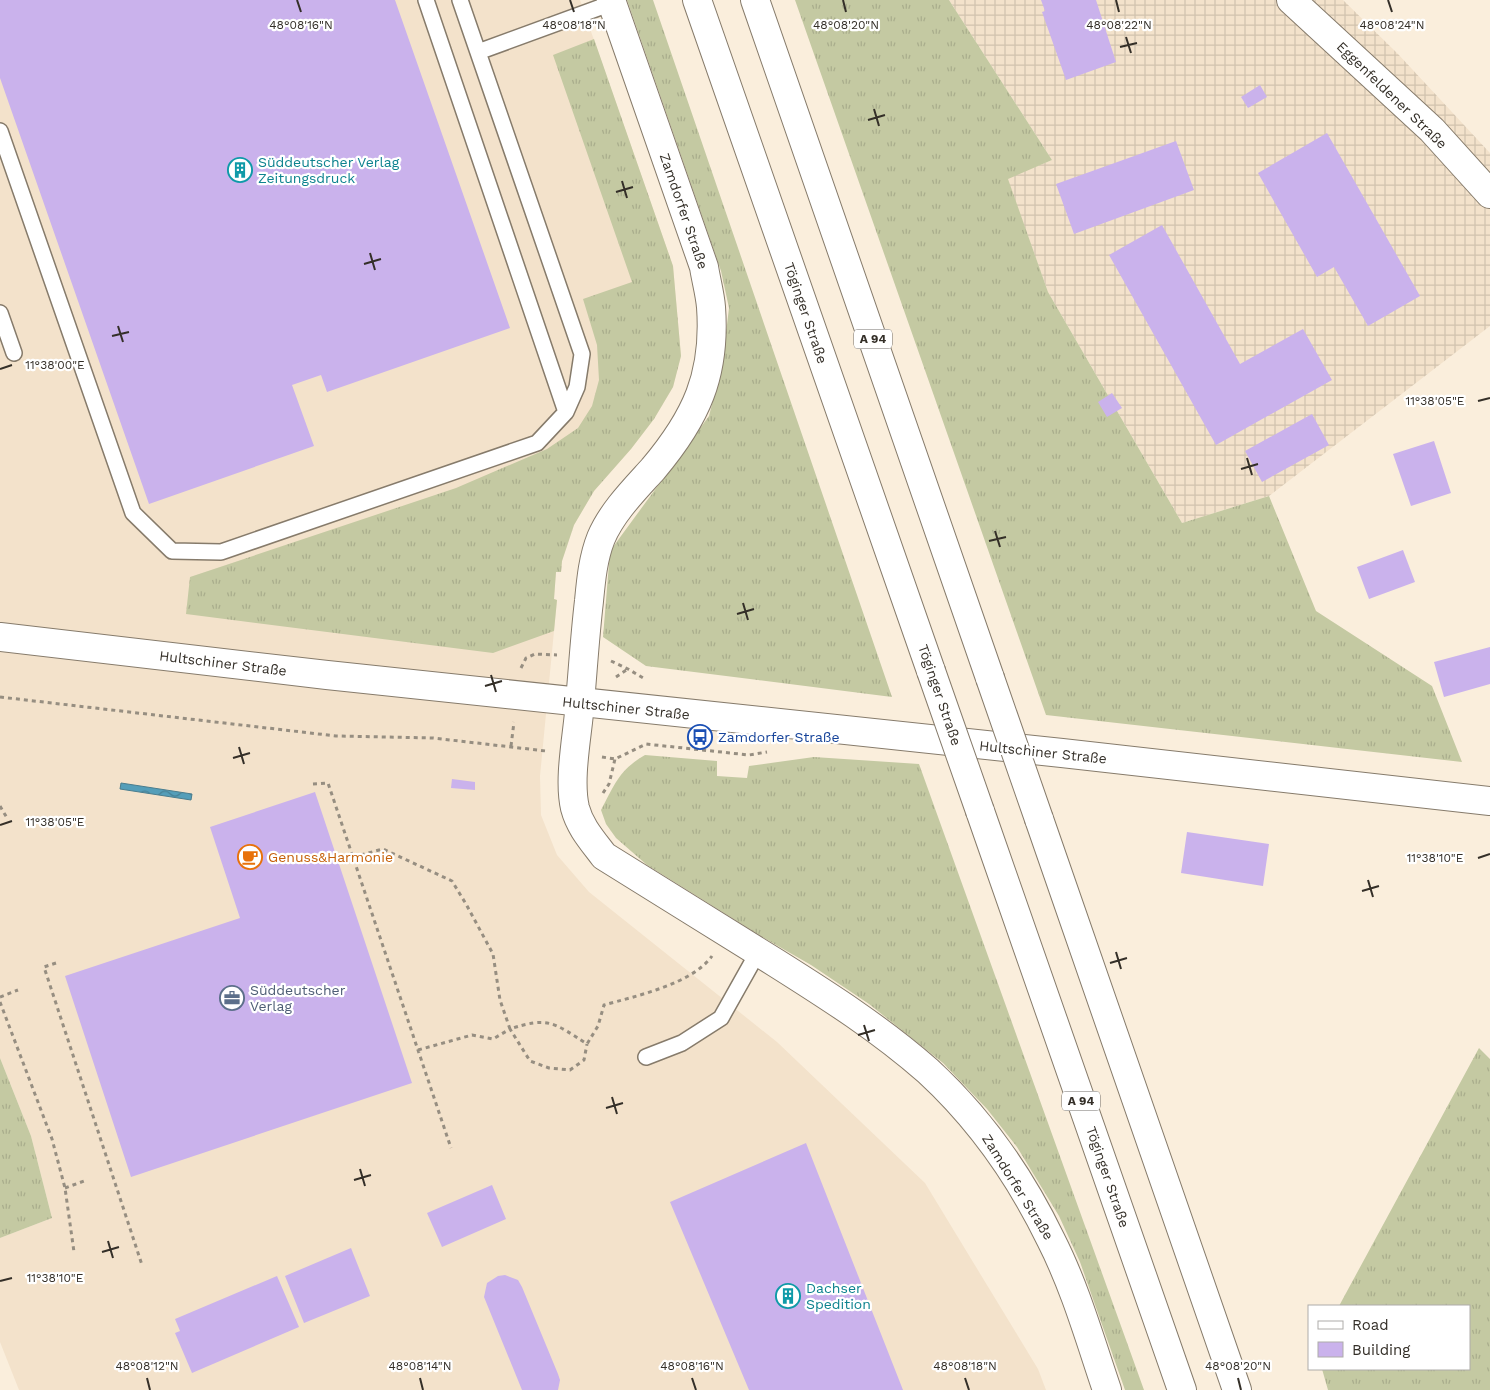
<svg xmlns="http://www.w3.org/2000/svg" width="1490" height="1390" font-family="'Work Sans',sans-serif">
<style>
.built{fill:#f3e2cb}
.industrial{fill:url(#industrial-grid)}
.grass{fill:url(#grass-tufts)}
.water{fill:url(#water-waves);stroke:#4a7d8e}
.building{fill:#cab2ec}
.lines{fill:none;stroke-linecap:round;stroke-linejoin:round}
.service-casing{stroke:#867b6b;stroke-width:18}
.tertiary-casing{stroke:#867b6b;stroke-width:30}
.secondary-casing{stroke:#867b6b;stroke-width:30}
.motorway-casing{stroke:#867b6b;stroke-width:30}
.path{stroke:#968e81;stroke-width:3;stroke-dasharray:4 4;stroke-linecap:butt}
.service{stroke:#fff;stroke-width:15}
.tertiary{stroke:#fff;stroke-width:28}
.secondary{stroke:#fff;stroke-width:28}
.motorway{stroke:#fff;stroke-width:28}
.motorway-bridge-casing{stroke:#867b6b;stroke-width:30;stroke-linecap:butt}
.motorway-bridge{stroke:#fff;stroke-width:28}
.ticks{fill:none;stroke:#342f28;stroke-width:2}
.labels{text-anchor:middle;stroke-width:4.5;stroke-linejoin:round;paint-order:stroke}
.shield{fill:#fff;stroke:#716d68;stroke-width:1}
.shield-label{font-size:12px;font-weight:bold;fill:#342f28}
.street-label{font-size:14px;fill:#342f28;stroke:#fff}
.culture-label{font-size:14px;fill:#0d838f;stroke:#fff;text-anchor:start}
.transit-label{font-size:14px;fill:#164399;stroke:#fff;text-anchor:start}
.food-label{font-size:14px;fill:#c56008;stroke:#fff;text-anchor:start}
.service-label{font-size:14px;fill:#4e5e75;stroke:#fff;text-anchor:start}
.ticks-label{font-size:12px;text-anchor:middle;fill:#342f28;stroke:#fff;stroke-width:4.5;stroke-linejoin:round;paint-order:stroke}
</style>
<defs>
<pattern id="industrial-grid" width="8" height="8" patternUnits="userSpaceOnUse" patternTransform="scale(1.25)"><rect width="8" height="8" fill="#f3e2cb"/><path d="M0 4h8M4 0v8" fill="none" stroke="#d1c2ae"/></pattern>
<pattern id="grass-tufts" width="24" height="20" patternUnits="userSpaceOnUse" patternTransform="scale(1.25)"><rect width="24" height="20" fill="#c4c9a2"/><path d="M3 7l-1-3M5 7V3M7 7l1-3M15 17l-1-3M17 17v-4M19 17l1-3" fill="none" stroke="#a9ad8c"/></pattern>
<pattern id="water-waves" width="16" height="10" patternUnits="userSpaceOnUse" patternTransform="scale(1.25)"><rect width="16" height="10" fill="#549eb9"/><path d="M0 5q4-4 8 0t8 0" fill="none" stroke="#468196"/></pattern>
</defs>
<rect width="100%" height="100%" fill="#faeedc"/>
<path class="built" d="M0 0H580L673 266 681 356 673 387 654 419 631 449 594 491 574 525 562 561 561 572H556L554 599 557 600 540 776 541 815 557 855 589 892 777 1042 925 1183 1038 1369 1046 1390H19L0 1342V1238L52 1218 31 1136 0 1058Z"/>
<path class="industrial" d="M949 0H1343L1398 54 1490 153V326L1269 496 1182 523 1048 292 1007 178 1052 160Z"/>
<path class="grass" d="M627 0H653L892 697 646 666 603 637 610 551 709 416 722 365 729 308 721 271Z
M795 0H949L1052 160 1008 179 1048 292 1182 523 1269 496 1316 611 1432 686 1462 762 1046 715Z
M594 39 673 266 681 356 673 387 654 419 631 449 594 491 574 525 562 561 561 572H556L554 599 557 600 554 631 493 653 186 614 190 577 456 488 547 449 578 428 592 406 599 380 597 345 583 299 632 282 553 55Z
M645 755 717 761V776L747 778 749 766 814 757 919 764 1144 1390H1125L1080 1262 1059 1216 1017 1147 987 1109 943 1063 869 1004 811 965 764 938 647 865 616 838 606 824 601 810C615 784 619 770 645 755Z
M1479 1048 1490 1059V1390H1328L1322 1369H1469V1306H1339Z
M0 1058 31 1136 52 1218 0 1238Z"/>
<path class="water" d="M121 783 192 794 191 800 120 789Z"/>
<path class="building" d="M0 0H395L510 328 327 392 321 375 292 385 314 446 149 504 0 78Z
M1041 0H1096L1116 62 1066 80 1042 12 1045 11Z
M1260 85 1267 97 1248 108 1241 97Z
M1327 133 1420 296 1368 326 1334 267 1317 277 1258 173Z
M1176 141 1194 190 1074 234 1056 184Z
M1162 225 1240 364 1303 329 1332 380 1216 445 1109 255Z
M1112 393 1122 408 1107 417 1098 402Z
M1312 414 1329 445 1262 482 1245 451Z
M1434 441 1451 493 1411 506 1393 454Z
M1403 550 1415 582 1369 599 1357 567Z
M1490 647V684L1444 697 1434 662Z
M452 779 475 782V790L451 788Z
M315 792 412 1083 131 1177 65 976 240 918 210 827Z
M1187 832 1269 844 1263 886 1181 873Z
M806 1143 903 1390H749L670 1202Z
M492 1185 506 1219 442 1247 427 1213Z
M351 1248 370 1296 304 1323 285 1276Z
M505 1275 518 1280 522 1287 558 1374 560 1380 558 1390H522L484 1297 487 1283 498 1276Z
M277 1276 299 1327 192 1373 175 1333 180 1331 175 1319Z"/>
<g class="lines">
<defs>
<path id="service" d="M426 0 566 412
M478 52 612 3
M0 131 133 513 172 551 221 552 537 443 566 412 577 387 582 354 460 0
M0 313 14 353
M646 1057 682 1043 721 1018 758 952"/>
<path id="tertiary" d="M611 0 704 267C706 280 710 294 711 307 716 375 696 418 653 469 634 490 612 512 601 538 593 558 591 580 589 601 585 635 583 668 580 702 578 733 568 778 575 808 580 827 592 840 604 856 661 892 719 927 776 963 830 997 880 1029 928 1071 979 1118 1021 1178 1051 1240 1075 1287 1090 1340 1107 1390
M1291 0 1432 130 1490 194"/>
<path id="secondary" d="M0 637 327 675 1062 753 1490 801"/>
<path id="motorway" d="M697 0 931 671
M755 0 990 678
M980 811 1182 1390
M1039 819 1237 1390"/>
</defs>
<use href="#service" class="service-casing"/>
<use href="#tertiary" class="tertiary-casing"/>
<use href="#secondary" class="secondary-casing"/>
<use href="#motorway" class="motorway-casing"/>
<path class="path" d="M611 661 628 669 645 679
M521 668 526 658 535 654 557 655
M616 677 628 669
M0 697 336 736 433 738 546 751
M511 746 514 722
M602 757 615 759 646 744 749 755 767 752
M313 784 328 783 451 1148
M603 793 609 784 615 759
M0 806 7 818
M353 857 383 849 452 881 466 904 493 954 500 1000 510 1029C549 1016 554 1023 587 1044L598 1026 604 1005C636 996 692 984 712 956
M56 963 44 967 142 1265
M0 997 18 990
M0 1002 52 1139 65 1188 74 1252
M418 1050 472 1035 493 1039 510 1029 530 1061 549 1068 570 1070 584 1060 587 1044
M65 1188 84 1181"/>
<use href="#service" class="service"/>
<use href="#tertiary" class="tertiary"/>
<use href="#secondary" class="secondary"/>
<use href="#motorway" class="motorway"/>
<defs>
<path id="motorway-bridge" d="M931 671 980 811
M990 678 1039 819"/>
</defs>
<use href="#motorway-bridge" class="motorway-bridge-casing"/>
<use href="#motorway-bridge" class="motorway-bridge"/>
</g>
<path class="ticks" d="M297 0 301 12M570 0 574 12M843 0 846 12M1116 0 1119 12M1388 0 1392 12M1126 37 1131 53M1120 47 1137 43M874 109 879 126M868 120 885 115M622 181 627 198M616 192 633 187M370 253 375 270M364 264 381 259M118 326 123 342M112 336 129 332M0 369 12 365M1478 401 1490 398M1247 458 1252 475M1241 469 1258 464M995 531 1000 547M989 541 1006 537M743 603 748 620M737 614 754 609M491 675 496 692M485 686 502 681M239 747 244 764M233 758 250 753M0 825 12 821M1478 858 1490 854M1368 880 1373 897M1362 891 1379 886M1116 952 1121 969M1110 963 1127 958M864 1025 869 1041M858 1035 875 1030M612 1097 617 1114M606 1108 623 1103M360 1169 365 1186M354 1180 371 1175M108 1241 113 1258M102 1252 119 1247M0 1281 12 1278M147 1378 150 1390M420 1378 423 1390M692 1378 696 1390M965 1378 969 1390M1238 1378 1241 1390"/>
<defs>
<symbol id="building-ring" viewBox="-11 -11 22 22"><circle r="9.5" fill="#fff" stroke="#0f9aa8" stroke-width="1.5"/><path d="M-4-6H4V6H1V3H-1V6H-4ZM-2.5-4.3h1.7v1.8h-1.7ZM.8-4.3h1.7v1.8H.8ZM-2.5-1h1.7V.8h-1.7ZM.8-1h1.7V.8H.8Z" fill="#0f9aa8"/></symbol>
<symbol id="bus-ring" viewBox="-11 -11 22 22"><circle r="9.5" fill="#fff" stroke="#1a4fb4" stroke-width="1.5"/><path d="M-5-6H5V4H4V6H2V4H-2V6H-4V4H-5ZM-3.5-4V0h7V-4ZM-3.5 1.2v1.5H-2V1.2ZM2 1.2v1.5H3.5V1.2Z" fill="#1a4fb4"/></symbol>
<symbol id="cafe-ring" viewBox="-11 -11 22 22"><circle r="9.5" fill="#fff" stroke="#e8710a" stroke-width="1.5"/><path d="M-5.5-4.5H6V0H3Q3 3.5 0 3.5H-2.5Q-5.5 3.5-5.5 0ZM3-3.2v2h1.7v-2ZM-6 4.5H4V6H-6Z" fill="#e8710a"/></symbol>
<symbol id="office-ring" viewBox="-11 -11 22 22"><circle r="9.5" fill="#fff" stroke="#5c6f8a" stroke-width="1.5"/><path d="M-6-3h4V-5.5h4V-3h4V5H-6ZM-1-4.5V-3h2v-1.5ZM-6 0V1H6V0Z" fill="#5c6f8a"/></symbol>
</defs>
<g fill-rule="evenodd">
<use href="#building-ring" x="226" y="156" width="28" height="28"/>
<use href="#bus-ring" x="686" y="723" width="28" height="28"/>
<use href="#cafe-ring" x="236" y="843" width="28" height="28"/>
<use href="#office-ring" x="218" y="984" width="28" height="28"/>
<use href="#building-ring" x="774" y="1282" width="28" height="28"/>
</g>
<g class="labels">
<g class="shield">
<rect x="854" y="329.5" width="38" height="19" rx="4"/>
<rect x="1062" y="1091.5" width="38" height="19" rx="4"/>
</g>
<g class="shield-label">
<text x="873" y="343">A 94</text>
<text x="1081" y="1105">A 94</text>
</g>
<g class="street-label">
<text transform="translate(1392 95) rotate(44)" y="5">Eggenfeldener Straße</text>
<text transform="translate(684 211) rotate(71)" y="5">Zamdorfer Straße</text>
<text transform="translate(806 313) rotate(71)" y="5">Töginger Straße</text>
<text transform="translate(223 663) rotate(7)" y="5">Hultschiner Straße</text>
<text transform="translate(940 695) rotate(71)" y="5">Töginger Straße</text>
<text transform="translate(626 708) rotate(6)" y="5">Hultschiner Straße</text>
<text transform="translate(1043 752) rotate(6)" y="5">Hultschiner Straße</text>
<text transform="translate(1108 1177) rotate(71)" y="5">Töginger Straße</text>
<text transform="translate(1018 1187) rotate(58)" y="5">Zamdorfer Straße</text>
</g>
<g class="culture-label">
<text x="258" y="167">Süddeutscher Verlag<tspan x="258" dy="16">Zeitungsdruck</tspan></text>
<text x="806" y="1293">Dachser<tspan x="806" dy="16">Spedition</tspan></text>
</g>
<g class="transit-label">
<text x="718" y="742">Zamdorfer Straße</text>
</g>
<g class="food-label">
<text x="268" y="862">Genuss&amp;Harmonie</text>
</g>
<g class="service-label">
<text x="250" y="995">Süddeutscher<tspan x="250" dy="16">Verlag</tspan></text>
</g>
</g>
<g class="ticks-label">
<text x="301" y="29">48°08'16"N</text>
<text x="574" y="29">48°08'18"N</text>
<text x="846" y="29">48°08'20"N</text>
<text x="1119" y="29">48°08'22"N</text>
<text x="1392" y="29">48°08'24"N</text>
<text x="55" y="369">11°38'00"E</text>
<text x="1435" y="405">11°38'05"E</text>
<text x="55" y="826">11°38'05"E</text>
<text x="1435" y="862">11°38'10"E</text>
<text x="55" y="1282">11°38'10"E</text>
<text x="147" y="1370">48°08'12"N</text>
<text x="420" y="1370">48°08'14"N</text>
<text x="692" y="1370">48°08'16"N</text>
<text x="965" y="1370">48°08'18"N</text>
<text x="1238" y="1370">48°08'20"N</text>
</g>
<rect x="1308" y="1305" width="162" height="65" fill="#ffffff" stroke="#aeaca9"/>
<rect x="1318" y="1321" width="25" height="8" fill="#ffffff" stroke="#aeaca9"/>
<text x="1352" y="1330" font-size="15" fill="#342f28">Road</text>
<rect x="1318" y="1342" width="25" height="15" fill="#cab2ec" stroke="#aeaca9"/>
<text x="1352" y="1355" font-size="15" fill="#342f28">Building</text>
</svg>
